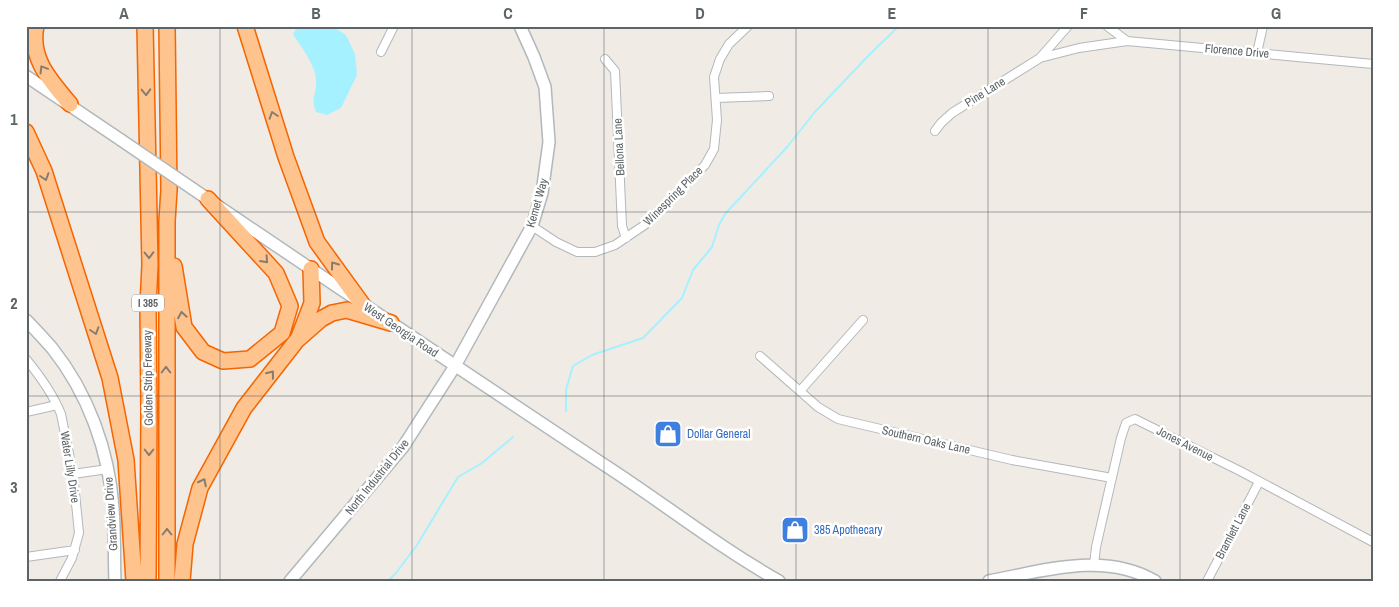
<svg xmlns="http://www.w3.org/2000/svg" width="1399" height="607" font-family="'Archivo Narrow',sans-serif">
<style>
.water{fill:#a6f1ff}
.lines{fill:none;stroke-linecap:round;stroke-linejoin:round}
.stream{stroke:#a6f1ff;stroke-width:2}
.street-casing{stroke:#b3b8bb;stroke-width:10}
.secondary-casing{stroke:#b1b8bb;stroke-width:14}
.highway-casing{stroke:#f56500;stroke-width:18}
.street{stroke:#fff;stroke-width:8}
.secondary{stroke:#fff;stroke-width:11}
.highway{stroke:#ffc38d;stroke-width:15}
.secondary-bridge-casing{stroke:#b1b8bb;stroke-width:14;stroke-linecap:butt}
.secondary-bridge{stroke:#fff;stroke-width:11}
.oneway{stroke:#867c70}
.grid{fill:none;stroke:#5d6467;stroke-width:1;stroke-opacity:0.55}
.labels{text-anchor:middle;stroke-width:5;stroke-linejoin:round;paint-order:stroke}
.shield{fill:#fff;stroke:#8e9295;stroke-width:1}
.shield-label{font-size:11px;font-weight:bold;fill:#5d6467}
.street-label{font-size:12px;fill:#5d6467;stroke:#fff}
.shop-label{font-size:12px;fill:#366cbe;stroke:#fff;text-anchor:start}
.neatline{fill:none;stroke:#5d6467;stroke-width:2}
.grid-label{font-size:16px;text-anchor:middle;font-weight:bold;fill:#5d6467}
</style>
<rect width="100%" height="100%" fill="#f0ebe5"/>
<path class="water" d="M298 26H332L346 35 355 54 357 75 341 108 327 115 316 112C310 96 317 95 316 81 316 65 301 47 293 34Z"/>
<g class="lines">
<path class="stream" d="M566 411V390L573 366 592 355 643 338 682 298 693 270 712 247 719 225 725 214 788 146 814 113 869 55 899 26
M388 581 396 573 417 545 458 477 482 463 513 437"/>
<defs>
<path id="street" d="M1107 26 1127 41 1373 64
M381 52 394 26
M1257 53 1263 26
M1040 58 1079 48 1127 41
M605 59 615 71 622 226 626 238
M716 98 769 96
M935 131 941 123 952 113 1040 58 1068 26
M532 226 556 242 577 252H595L615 245 646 224 705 165 714 149 717 120 714 77 720 59 729 44 748 26
M760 356 818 407 838 419 1012 460 1112 478
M26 359C40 376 53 394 61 414L73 474 79 533 72 558 60 581
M800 391 863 320
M26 412 57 405
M73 474 108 469
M26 557 75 550
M1094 565 1096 547 1121 438 1126 423 1135 419 1240 471 1373 542
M1207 581 1259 482"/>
<path id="secondary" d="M26 76 121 140
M193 189C329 282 466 373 603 464 662 502 717 546 779 581
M26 320C35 329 44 339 52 348 88 393 109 451 113 508 115 532 114 557 115 581
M290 581 403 447 455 366 532 226 542 193 549 142 545 87 534 57 520 26
M989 581C1043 571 1104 551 1155 581"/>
<path id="highway" d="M36 26C29 59 51 81 70 104
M145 26 150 265 148 306 149 410 148 581
M167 26 169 190 167 221V581
M245 26 286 157 317 242 362 304
M26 132 44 171 110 378 126 460 134 581
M174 266 184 327 203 352 223 361 250 359 282 333 290 306 276 273 208 199
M299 337 312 303 311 269
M182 581 185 544 200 488 244 408 297 340 321 319 332 313 347 310 391 323"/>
</defs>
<use href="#street" class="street-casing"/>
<use href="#secondary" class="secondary-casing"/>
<use href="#highway" class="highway-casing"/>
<use href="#street" class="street"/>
<use href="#secondary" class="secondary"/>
<use href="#highway" class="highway"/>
<defs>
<path id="secondary-bridge" d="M121 140 193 189"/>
</defs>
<use href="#secondary-bridge" class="secondary-bridge-casing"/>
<use href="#secondary-bridge" class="secondary-bridge"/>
</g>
<defs><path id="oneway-chevron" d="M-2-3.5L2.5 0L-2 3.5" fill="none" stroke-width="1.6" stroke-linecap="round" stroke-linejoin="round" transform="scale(1.25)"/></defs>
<g class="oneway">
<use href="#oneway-chevron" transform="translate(43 69) rotate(-121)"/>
<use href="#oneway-chevron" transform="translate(146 92) rotate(88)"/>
<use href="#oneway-chevron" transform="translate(273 115) rotate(-108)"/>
<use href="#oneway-chevron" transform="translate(45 177) rotate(72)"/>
<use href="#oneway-chevron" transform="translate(149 255) rotate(89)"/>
<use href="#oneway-chevron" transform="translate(265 260) rotate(48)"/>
<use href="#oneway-chevron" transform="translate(334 265) rotate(-126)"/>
<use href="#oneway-chevron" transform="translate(182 315) rotate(-99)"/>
<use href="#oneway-chevron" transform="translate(95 331) rotate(72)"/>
<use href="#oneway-chevron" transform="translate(166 370) rotate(-90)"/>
<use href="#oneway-chevron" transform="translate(271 374) rotate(-52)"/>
<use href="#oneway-chevron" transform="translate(149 452) rotate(90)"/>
<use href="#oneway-chevron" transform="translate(203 482) rotate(-63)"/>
<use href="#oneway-chevron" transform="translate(167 532) rotate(-90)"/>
</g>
<path class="grid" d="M220 26V581M412 26V581M604 26V581M796 26V581M988 26V581M1180 26V581M26 212H1373M26 396H1373"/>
<defs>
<symbol id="shop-square" viewBox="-11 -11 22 22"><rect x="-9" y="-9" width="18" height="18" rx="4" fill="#3f7fe0" stroke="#fff"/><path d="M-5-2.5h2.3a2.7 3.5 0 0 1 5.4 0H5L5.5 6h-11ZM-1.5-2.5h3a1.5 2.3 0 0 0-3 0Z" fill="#fff"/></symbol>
</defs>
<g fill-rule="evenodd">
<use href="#shop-square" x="652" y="418" width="32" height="32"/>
<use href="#shop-square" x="779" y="514" width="32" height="32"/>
</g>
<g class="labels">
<rect class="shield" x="132" y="294.5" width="32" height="17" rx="4"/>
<g class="shield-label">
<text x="148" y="307">I 385</text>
</g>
<g class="street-label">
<text transform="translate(1237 51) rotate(5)" y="4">Florence Drive</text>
<text transform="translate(985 92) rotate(-32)" y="4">Pine Lane</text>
<text transform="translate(619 147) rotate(-93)" y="4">Bellona Lane</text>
<text transform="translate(673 196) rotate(-45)" y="4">Winespring Place</text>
<text transform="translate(537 203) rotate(-74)" y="4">Kemet Way</text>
<text transform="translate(401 330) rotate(34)" y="4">West Georgia Road</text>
<text transform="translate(148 378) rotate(-91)" y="4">Golden Strip Freeway</text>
<text transform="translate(926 440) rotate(13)" y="4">Southern Oaks Lane</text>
<text transform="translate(1185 444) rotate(27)" y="4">Jones Avenue</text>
<text transform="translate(70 467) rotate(81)" y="4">Water Lilly Drive</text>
<text transform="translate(377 477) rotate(-51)" y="4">North Industrial Drive</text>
<text transform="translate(111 514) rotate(-94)" y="4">Grandview Drive</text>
<text transform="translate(1233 531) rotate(-62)" y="4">Bramlett Lane</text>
</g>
<g class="shop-label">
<text x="687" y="438">Dollar General</text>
<text x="814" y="534">385 Apothecary</text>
</g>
</g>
<rect width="1399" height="607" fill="none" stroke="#ffffff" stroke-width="55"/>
<rect x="28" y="28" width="1344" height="552" class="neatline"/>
<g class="grid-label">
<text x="124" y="19">A</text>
<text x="316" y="19">B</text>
<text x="508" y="19">C</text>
<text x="700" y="19">D</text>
<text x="892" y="19">E</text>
<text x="1084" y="19">F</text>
<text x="1276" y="19">G</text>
<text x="14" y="125">1</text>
<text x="14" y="309">2</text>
<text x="14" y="493">3</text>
</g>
</svg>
